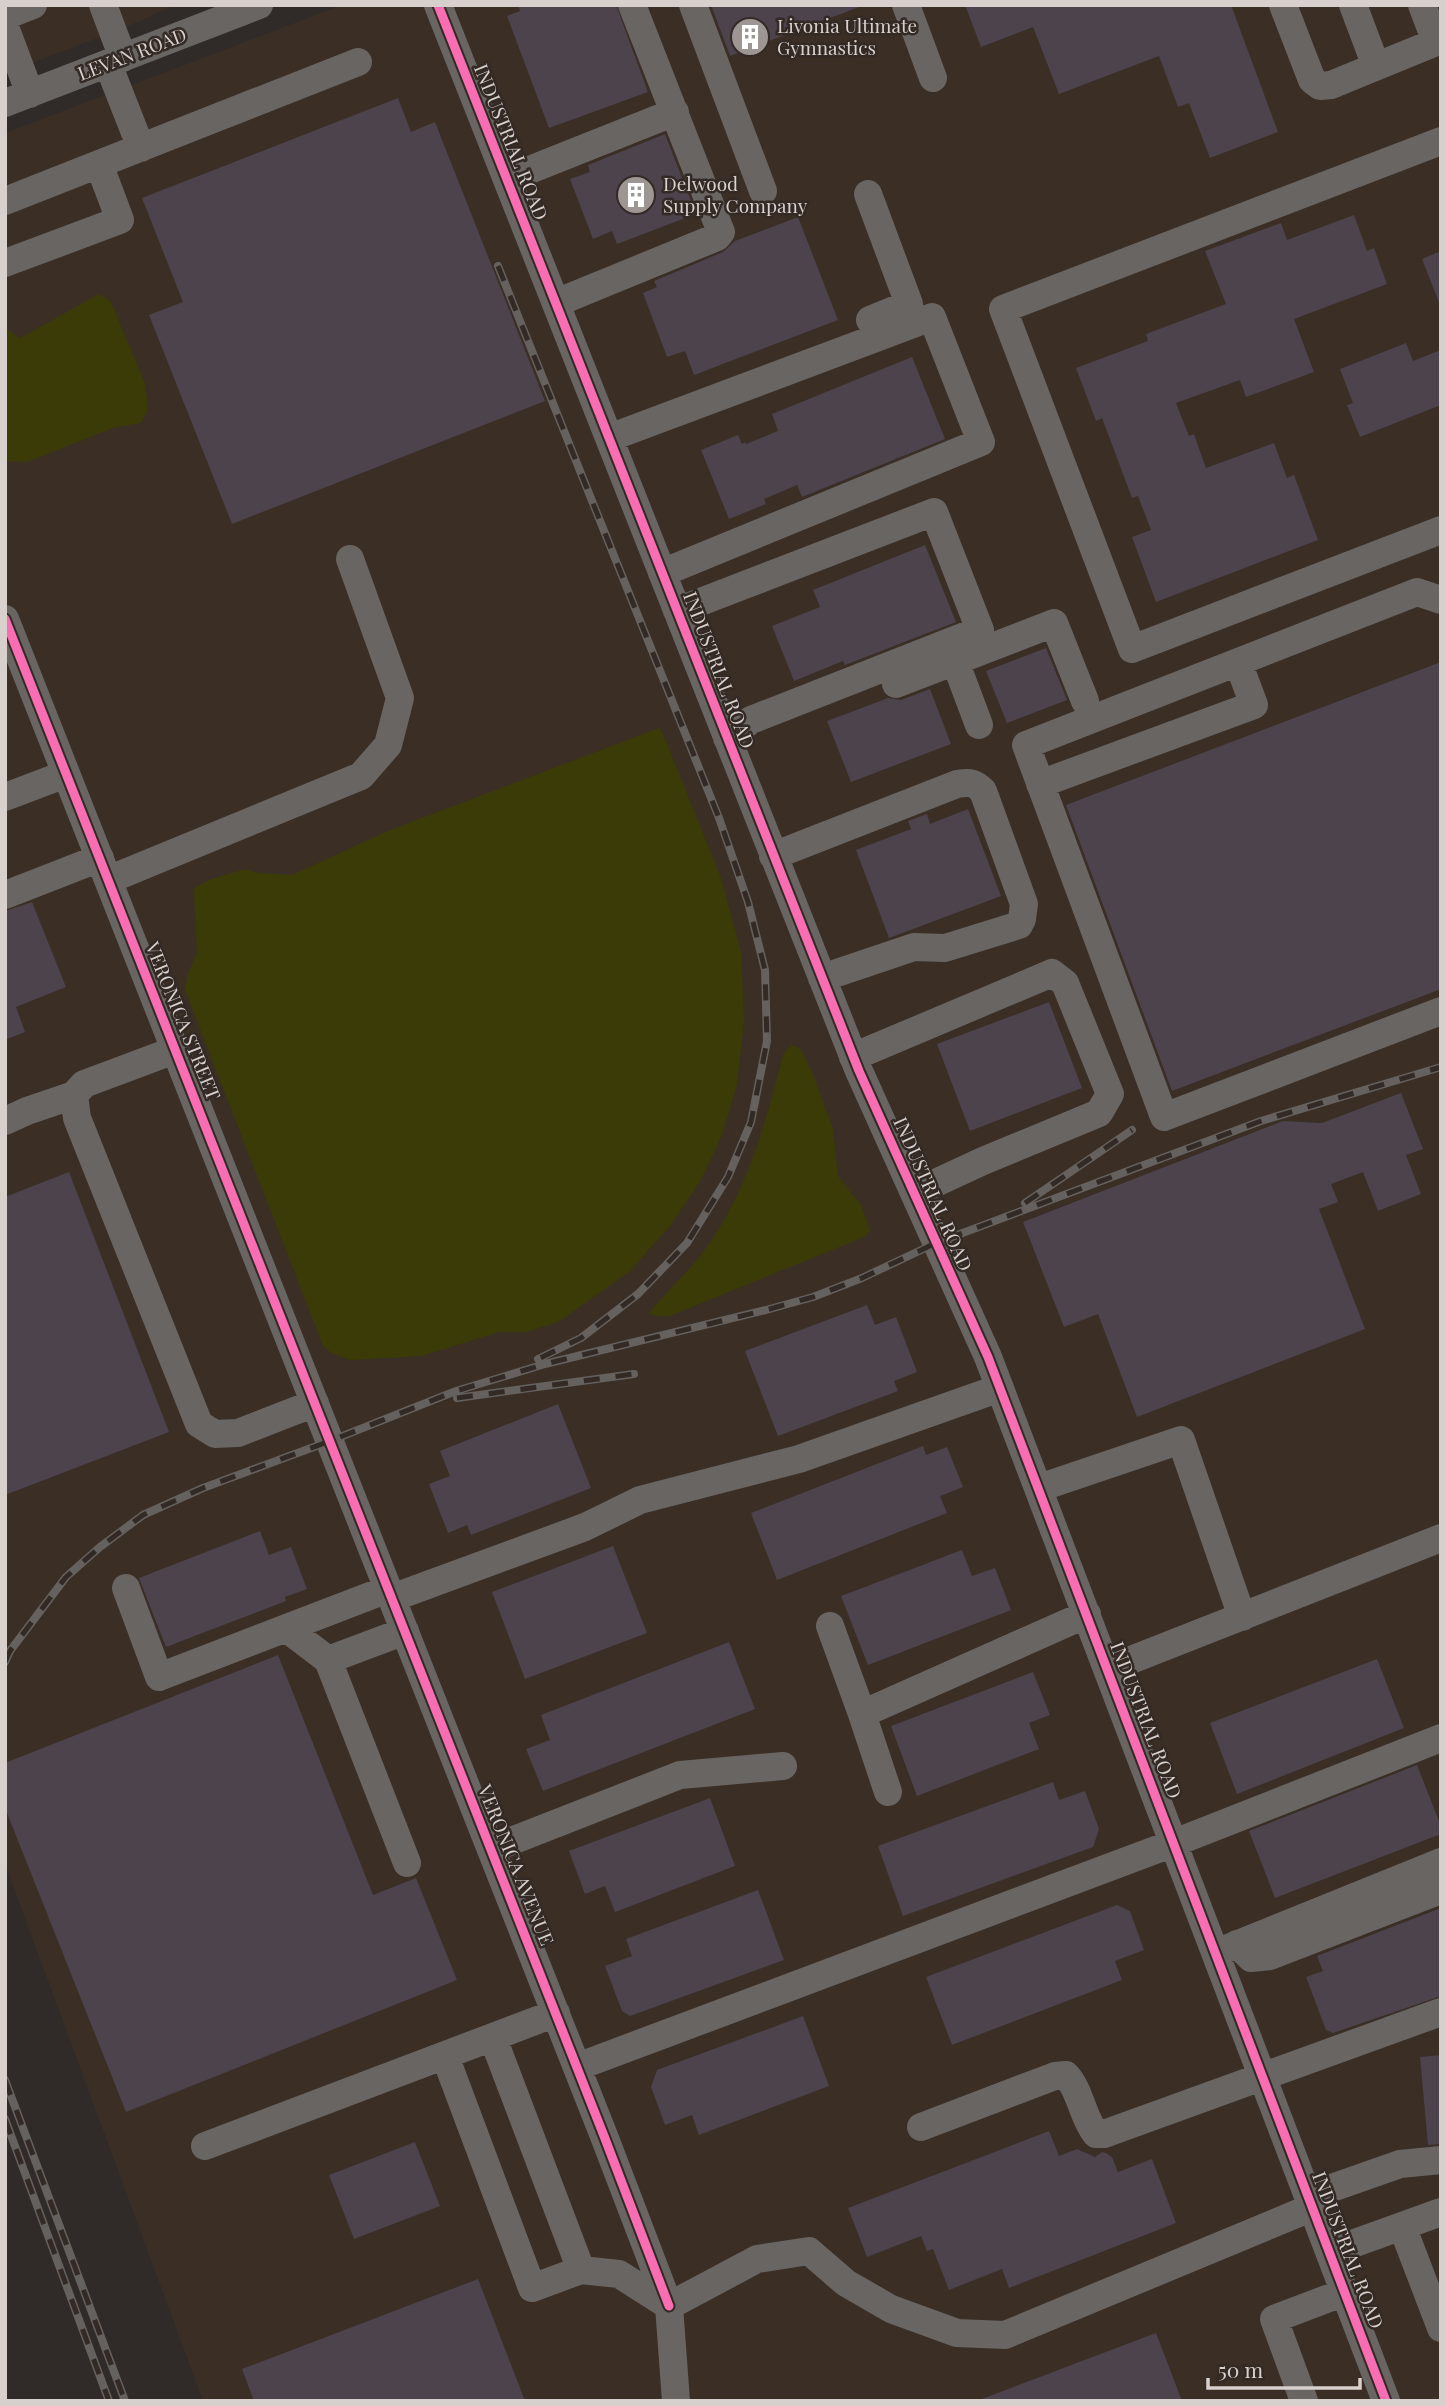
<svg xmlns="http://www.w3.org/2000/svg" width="1446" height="2406" font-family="'Playfair Display',serif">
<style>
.built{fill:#3b2e25}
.green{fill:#3a3b07}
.building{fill:#4c434d}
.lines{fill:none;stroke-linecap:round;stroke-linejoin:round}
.minor{stroke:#686563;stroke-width:28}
.rail-casing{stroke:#64615e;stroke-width:8}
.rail{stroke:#342a25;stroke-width:5;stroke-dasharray:16;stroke-linecap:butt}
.cycleway-casing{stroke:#342a25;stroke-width:13}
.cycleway{stroke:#f96db3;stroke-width:9}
.labels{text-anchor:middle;stroke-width:5;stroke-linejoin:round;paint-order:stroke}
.poi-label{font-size:19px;fill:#d7d0cd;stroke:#342a25;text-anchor:start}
.street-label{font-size:19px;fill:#d7d0cd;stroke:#342a25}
</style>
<rect width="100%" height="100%" fill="#302b28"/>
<path class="built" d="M5 5H175L122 29 5 73Z
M342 5H1441V2401H203L5 1864V133Z"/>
<path class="green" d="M99 294 111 302 145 384 148 409 141 423 113 428 27 462 5 461V328L20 338Z
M659 728 663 734 721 878 741 952 744 1021 737 1085 722 1135 701 1180 670 1226 630 1271 560 1321 527 1332H499L422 1356 350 1360 332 1353 323 1346 185 990 188 973 197 953 194 888 211 879 245 869 258 873 292 875 390 830Z
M791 1045 800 1048 812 1072 833 1129 838 1176 861 1205 870 1231 864 1237 670 1316H655L649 1313C665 1293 684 1276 699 1257 745 1200 766 1123 783 1054Z"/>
<path class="building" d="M518 5H616L648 92 549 128 507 16 520 11Z
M711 5H859V7L730 56Z
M965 5H1231L1278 132 1210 158 1189 103 1178 107 1159 56 1059 94 1033 27 981 47Z
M398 98 411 132 435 122 545 401 232 524 149 315 183 302 142 198Z
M665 134 696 214 617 244 612 231 593 239 570 179 590 172 588 165Z
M1354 215 1367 251 1374 248 1387 284 1294 319 1314 372 1246 397 1240 380 1176 403 1189 436 1194 434 1206 468 1274 443 1287 478 1294 475 1318 540 1156 602 1132 537 1151 530 1138 496 1132 498 1102 418 1096 421 1076 368 1148 341 1146 334 1226 304 1205 251 1281 223 1287 240Z
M798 217 838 320 694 375 685 351 667 357 643 293 657 287 654 281 723 252 735 241Z
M1441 251V305H1440L1422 259Z
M1406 343 1413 361 1441 350V405L1360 437 1347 405 1353 403 1340 369Z
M912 357 945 439 802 497 797 485 764 499 766 504 729 519 701 450 738 435 742 444 745 442 746 444 778 431 772 414Z
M925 545 956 622 845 665 843 661 794 681 772 626 820 607 813 590Z
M1046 648 1067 700 1007 723 986 671Z
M1441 662V989L1172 1091 1066 805Z
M930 689 951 744 851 782 827 721 888 698 901 700Z
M968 809 1001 896 889 938 856 850 911 829 908 821 927 814 930 824Z
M32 902 66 987 16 1007 25 1032 5 1040V911Z
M1049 1002 1082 1088 970 1131 937 1044Z
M1401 1093 1423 1149 1406 1155 1421 1194 1378 1211 1363 1172 1331 1184 1338 1202 1319 1209 1365 1329 1137 1417 1098 1314 1064 1327 1023 1222 1283 1121 1322 1123Z
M69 1172 169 1432 5 1495V1197Z
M867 1305 875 1325 896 1317 917 1372 894 1381 898 1391 778 1436 745 1351Z
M558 1404 591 1488 471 1535 467 1525 448 1533 429 1484 450 1476 440 1451Z
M923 1446 926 1455 947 1447 963 1487 940 1496 947 1513 777 1580 751 1513Z
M260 1531 269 1555 291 1547 307 1589 285 1597 286 1601 166 1647 139 1578Z
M613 1546 647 1633 525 1679 492 1592Z
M962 1550 972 1576 995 1568 1011 1610 868 1665 841 1596Z
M729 1642 755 1709 543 1791 526 1749 550 1740 541 1715Z
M278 1655 373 1895 416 1878 457 1980 126 2112 5 1808V1763Z
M1377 1659 1404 1728 1237 1794 1210 1723Z
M1033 1672 1050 1715 1029 1723 1039 1749 917 1796 891 1726Z
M1417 1765 1441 1826V1834L1275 1898 1249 1831Z
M1053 1782 1059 1800 1085 1791 1099 1829 1093 1847 903 1916 878 1846Z
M710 1798 735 1866 615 1912 605 1886 585 1894 569 1851Z
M758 1890 784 1960 630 2016 622 2011 605 1966 632 1956 626 1939Z
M1117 1905 1130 1911 1144 1950 1115 1961 1122 1980 952 2045 926 1977Z
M1441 1908V1996L1333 2033 1326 2030 1306 1977 1323 1971 1317 1956Z
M803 2016 829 2086 699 2135 692 2115 665 2125 651 2087 657 2070Z
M1441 2055V2144L1428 2145 1420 2057Z
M1049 2131 1059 2156 1077 2149 1095 2157 1102 2152 1106 2153 1112 2157 1118 2172 1152 2159 1176 2223 1009 2288 1002 2269 949 2290 933 2249 927 2251 921 2236 867 2257 848 2208Z
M415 2142 440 2206 354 2239 329 2175Z
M478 2279 525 2401H254L242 2369Z
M1156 2333 1182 2401H982V2399Z"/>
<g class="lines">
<path class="minor" d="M103 5 123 58
M438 5 859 1071 988 1357 1386 2401
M693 5 763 191
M906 5 933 78
M1283 5 1312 80 1320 86 1331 85 1436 42 1422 5
M1353 5 1376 66
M5 16 33 5
M5 27 30 94
M108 64 141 148
M5 103 259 5
M1441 141 1003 309 1132 649 1441 530
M507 179 675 112
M868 194 909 304 870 320
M5 201 358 62
M5 263 120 220 99 164
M556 303 717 237 721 232 632 5
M609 438 932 317 981 442 662 573
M1441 600 1417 592 1026 745 1164 1117 1441 1011
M677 611 934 512 980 630 751 720 727 738
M5 619 604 2136 669 2306 676 2401
M955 661 979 725
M896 684 1054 623 1085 701
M1040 784 1254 705 1238 662
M5 797 66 774
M773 856 957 784C969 782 974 782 983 791L1024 904 1022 919 1019 925 945 948 914 947 822 978
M108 880 361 776 388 745 400 698 350 559
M5 895 100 858
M175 1050 84 1084 74 1095 77 1118 199 1424 215 1434 238 1433 315 1403
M853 1057 1052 973 1065 983 1110 1094 1099 1113 983 1161 914 1193
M5 1121 27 1111 74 1095
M1039 1488 1181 1440 1242 1617
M126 1588 159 1677 388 1589
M392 1598 585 1527 640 1500 799 1459 1000 1388
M830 1626 862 1714 1087 1614
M286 1628 328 1660
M405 1631 328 1660 407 1863
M1108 1669 1441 1538
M862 1714 888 1792
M491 1849 680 1775 783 1766
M1237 1944 1251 1958 1270 1956 1441 1890
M1216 1953 1441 1862
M445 2056 532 2288 581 2270 493 2038
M577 2067 1174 1843 1441 1738
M921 2127 1055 2076 1066 2075C1081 2091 1082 2117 1096 2134H1104L1441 2012
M205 2146 556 2013
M1309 2196 1400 2164 1441 2160
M1402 2226 1441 2328
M1330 2252 1441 2212
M581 2270 619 2274 669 2306
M669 2306 757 2259 809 2251 846 2283 891 2309 957 2333 1005 2335 1313 2207
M1304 2401 1274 2319 1345 2292"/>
<defs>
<path id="rail" d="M498 266 719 818 748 902 765 970 767 1041 751 1122 728 1177 687 1243 638 1294 581 1338 538 1359
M1025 1203 1132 1130
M457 1398 634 1374
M5 1662 10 1651 66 1577 100 1547 143 1515 203 1488 330 1441 456 1391 545 1364 766 1310 813 1297 862 1278 936 1243 1261 1121 1441 1067
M5 2080 125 2401
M5 2119 109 2401"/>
</defs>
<use href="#rail" class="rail-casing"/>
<use href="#rail" class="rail"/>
<defs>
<path id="cycleway" d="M438 5 859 1071 988 1357 1386 2401
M5 619 604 2136 669 2306"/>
</defs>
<use href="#cycleway" class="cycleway-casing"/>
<use href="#cycleway" class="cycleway"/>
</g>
<defs>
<symbol id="building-disc" viewBox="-11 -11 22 22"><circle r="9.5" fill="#9d9693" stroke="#342a25"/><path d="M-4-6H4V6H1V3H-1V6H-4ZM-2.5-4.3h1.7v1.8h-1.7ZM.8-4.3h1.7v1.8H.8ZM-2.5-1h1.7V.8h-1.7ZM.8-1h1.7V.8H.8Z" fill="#fff"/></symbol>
</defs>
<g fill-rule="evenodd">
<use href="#building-disc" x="728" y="15" width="44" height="44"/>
<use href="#building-disc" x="614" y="173" width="44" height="44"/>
</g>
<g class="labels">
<g class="poi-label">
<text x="777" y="33">Livonia Ultimate<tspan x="777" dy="22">Gymnastics</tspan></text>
<text x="663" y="191">Delwood<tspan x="663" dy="22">Supply Company</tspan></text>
</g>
<g class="street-label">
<text transform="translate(132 54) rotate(-21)" y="7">LEVAN ROAD</text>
<text transform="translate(511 142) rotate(68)" y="7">INDUSTRIAL ROAD</text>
<text transform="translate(719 670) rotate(69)" y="7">INDUSTRIAL ROAD</text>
<text transform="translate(183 1021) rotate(68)" y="7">VERONICA STREET</text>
<text transform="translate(933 1194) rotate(66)" y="7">INDUSTRIAL ROAD</text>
<text transform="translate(1146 1720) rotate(69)" y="7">INDUSTRIAL ROAD</text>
<text transform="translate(516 1865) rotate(68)" y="7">VERONICA AVENUE</text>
<text transform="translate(1348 2250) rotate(69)" y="7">INDUSTRIAL ROAD</text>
</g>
</g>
<rect width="1446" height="2406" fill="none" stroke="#d7d0cd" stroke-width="14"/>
<path d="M1208 2378v10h152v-10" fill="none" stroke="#d7d0cd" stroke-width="3.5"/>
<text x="1218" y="2378" font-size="21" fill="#d7d0cd" stroke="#342a25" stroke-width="5" paint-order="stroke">50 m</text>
</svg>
